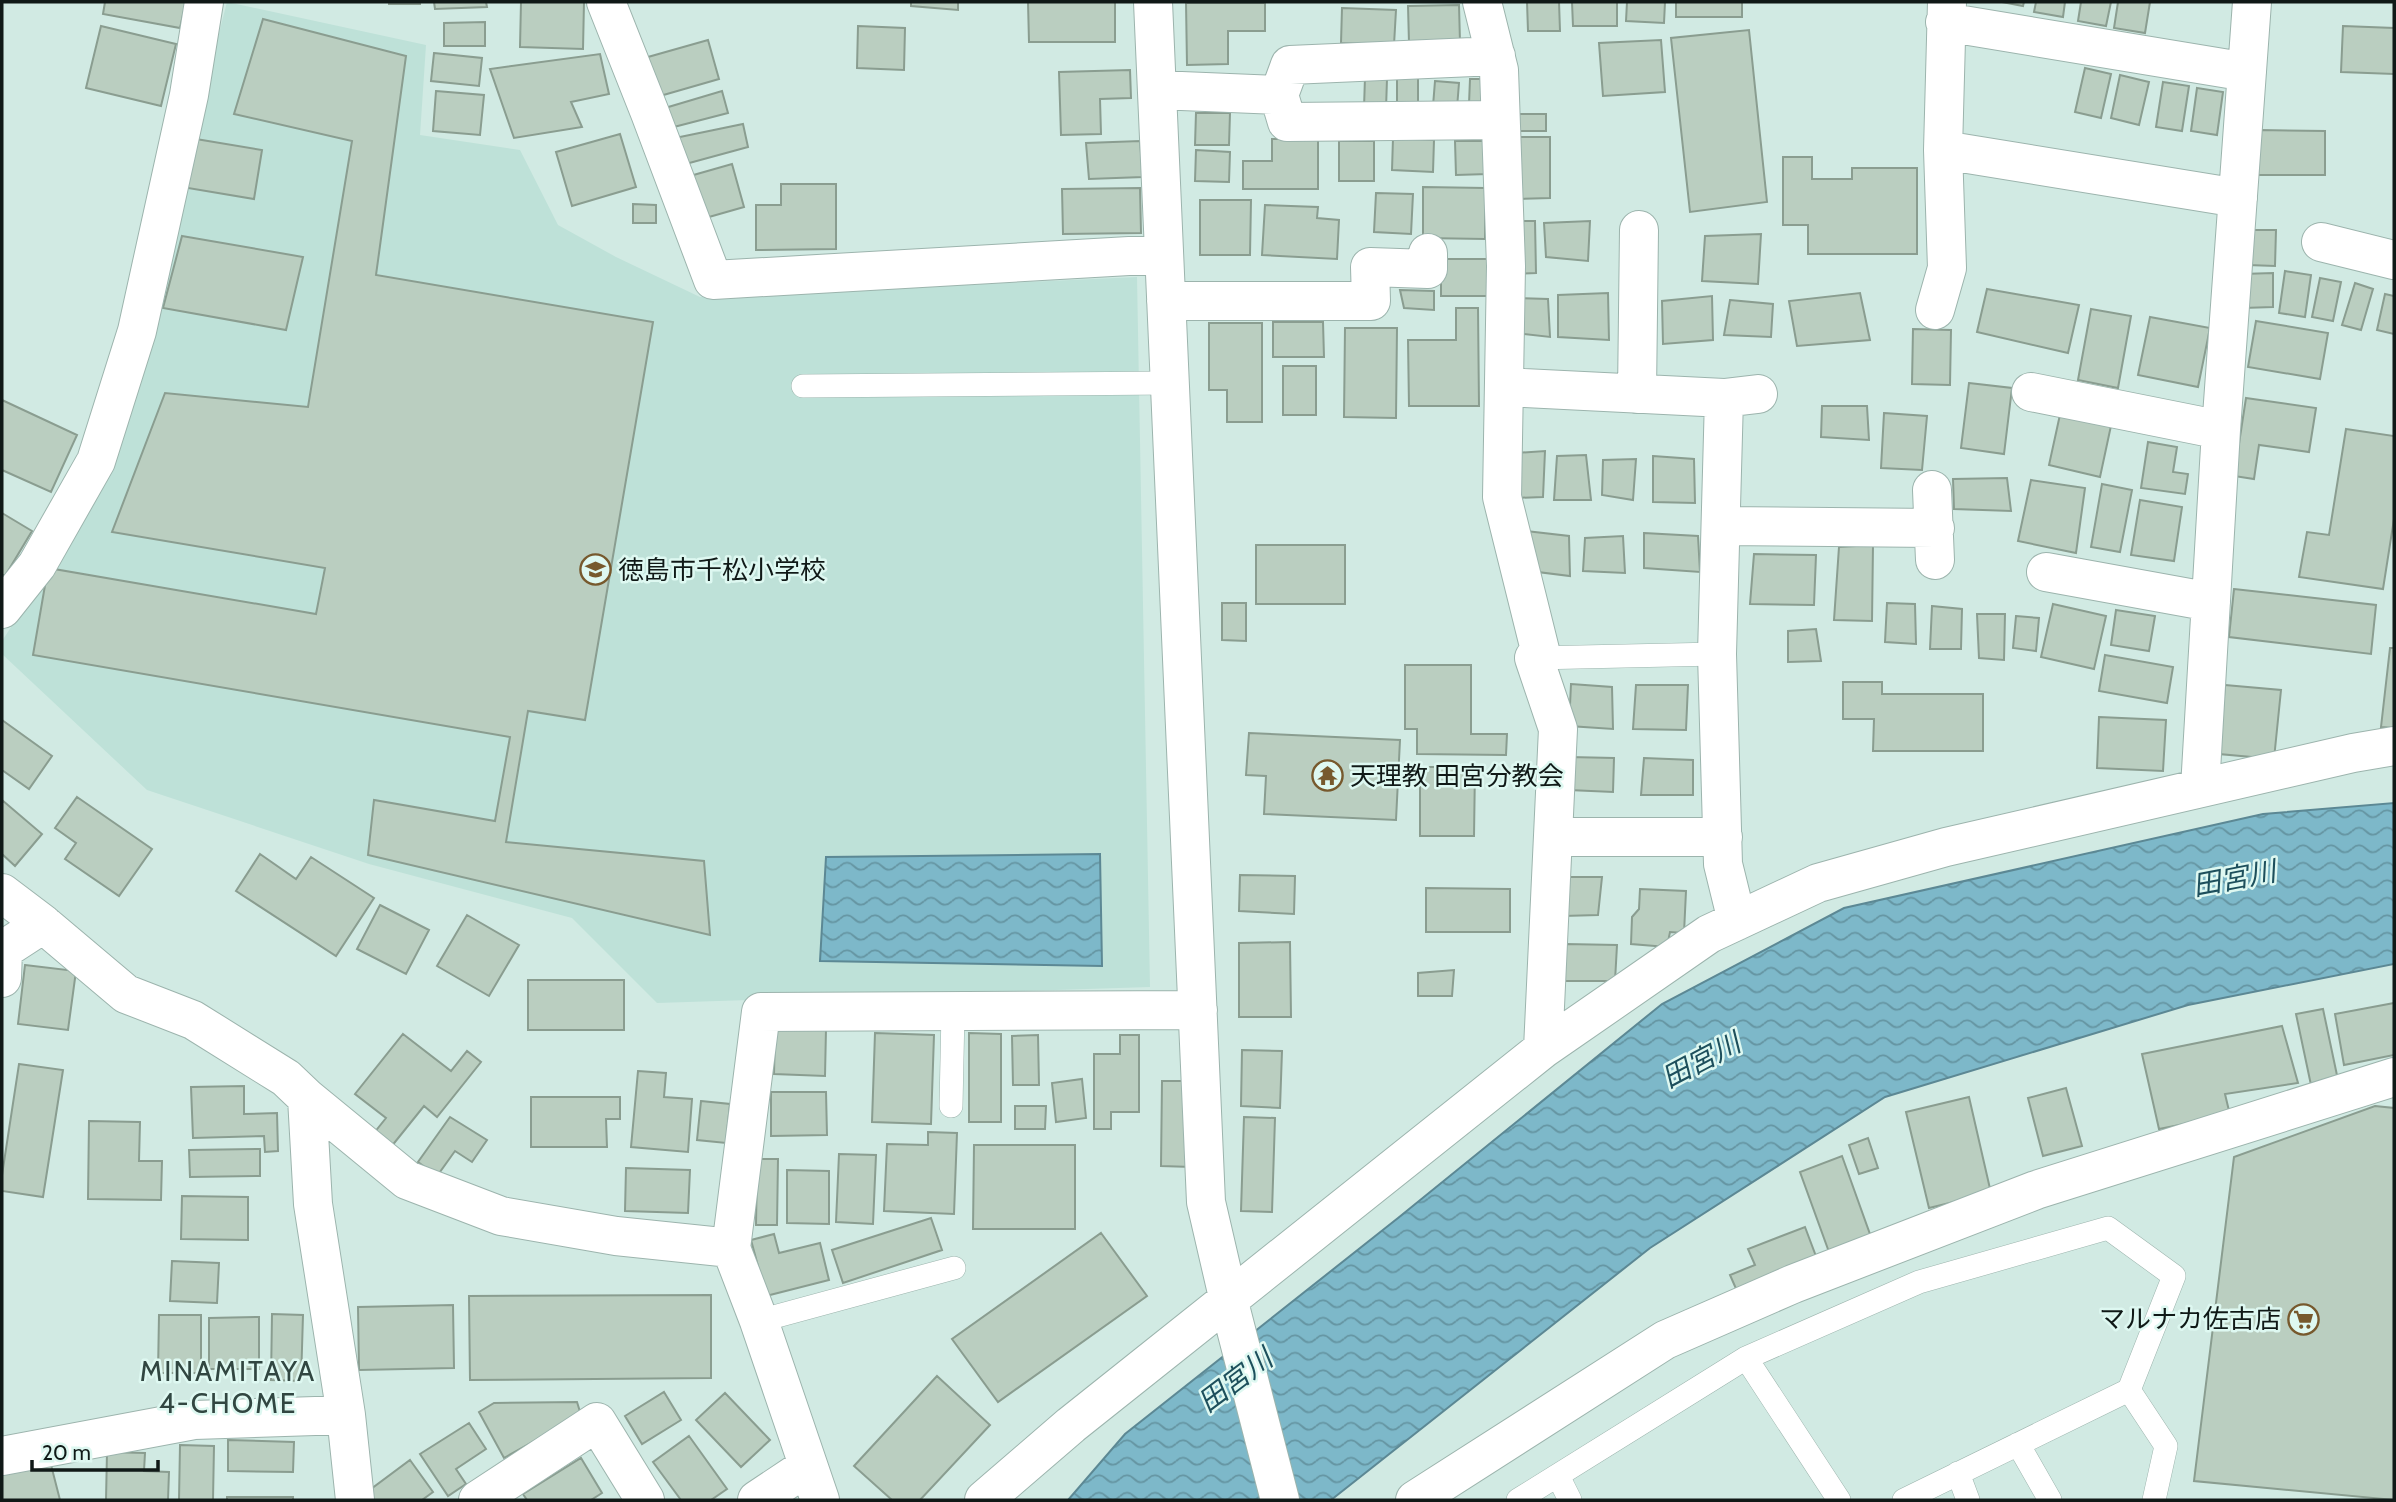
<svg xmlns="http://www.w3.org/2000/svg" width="2396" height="1502" font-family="Cabin,'Noto Sans JP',sans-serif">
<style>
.built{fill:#bee1d8}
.water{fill:url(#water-waves);stroke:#5c8894;stroke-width:2}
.building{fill:#bacec0;stroke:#8a9d90;stroke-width:2}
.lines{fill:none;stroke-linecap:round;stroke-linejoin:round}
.lane-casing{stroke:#9cb4ad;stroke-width:24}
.street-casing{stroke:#9cb4ad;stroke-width:40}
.lane{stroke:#fff;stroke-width:23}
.street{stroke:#fff;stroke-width:38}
.labels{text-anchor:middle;stroke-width:5;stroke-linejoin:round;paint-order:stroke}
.poi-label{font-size:26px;fill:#101917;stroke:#def8f1;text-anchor:start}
.water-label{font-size:28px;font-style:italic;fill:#1d4f5c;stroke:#def8f1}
.neighbourhood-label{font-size:28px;letter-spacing:2px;fill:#314641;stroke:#def8f1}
</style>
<defs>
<pattern id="water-waves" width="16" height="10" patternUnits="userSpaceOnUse" patternTransform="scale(1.75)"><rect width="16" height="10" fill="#7db8c9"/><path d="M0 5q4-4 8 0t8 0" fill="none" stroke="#6595a2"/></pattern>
</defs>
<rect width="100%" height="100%" fill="#d1eae3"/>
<path class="built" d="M227 2 426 45 420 135 520 150 558 225 616 257 700 297 1137 277 1150 987 657 1003 572 918 369 864 147 790 2 654V641L94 499 165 244Z"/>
<path class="water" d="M2394 803V964L2188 1005 1885 1097 1650 1248 1331 1500H1068L1125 1434 1398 1218 1662 1004 1844 908 2263 814Z
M1100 854 1102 966 820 961 826 857Z"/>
<path class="building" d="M105 2H186L180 28 103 14Z
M389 2H420V4H389Z
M434 2H486L487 7 435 9Z
M521 2H584L583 49 520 47Z
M911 2H958V10L911 6Z
M1028 2H1115V42H1029Z
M1527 2H1559L1560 31H1528Z
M1572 2H1617V26H1573Z
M1627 2H1665L1664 23 1626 21Z
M1676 2H1742V17H1676Z
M2002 2H2024L2023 6Z
M2036 2H2065L2063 17 2034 12Z
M2081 2H2111L2106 26 2078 21Z
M2118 2H2150L2145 33 2114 28Z
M1186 3H1265V31H1228V64L1187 65Z
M1459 5 1460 42 1409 43 1408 6Z
M1342 8 1396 10 1394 45 1341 43Z
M263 19 406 56 376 275 653 322 585 720 528 711 506 842 704 861 710 935 368 855 374 800 495 821 510 737 33 655 48 568 316 614 325 568 112 532 165 393 308 407 352 141 234 114Z
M485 22V46H444V23Z
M101 26 176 44 161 106 86 88Z
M858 26 905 28 904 70 857 68Z
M2343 26 2394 28V74L2341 72Z
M1749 30 1767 202 1690 212 1671 38Z
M708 40 719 79 660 96 648 57Z
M1661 40 1665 92 1603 96 1599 43Z
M434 53 482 58 479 86 431 81Z
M600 54 609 94 571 102 582 127 514 138 490 69Z
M2085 68 2111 74 2101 118 2075 112Z
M1130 70 1131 98 1100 99 1101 134 1061 135 1059 72Z
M2120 75 2149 82 2139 125 2111 118Z
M1397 76H1418V104L1397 105Z
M1365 77 1387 79 1386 109 1364 108Z
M1470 79H1486V104H1469Z
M1435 81 1459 83 1457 108 1433 106Z
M2163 82 2189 86 2182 131 2156 127Z
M2197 88 2223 92 2217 135 2191 131Z
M436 91 484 95 480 135 433 131Z
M722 91 728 113 670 128 665 108Z
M1196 113H1230L1229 145H1195Z
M1514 114H1546V131H1514Z
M743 124 748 147 682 165 675 138Z
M2259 130 2325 131V175H2258Z
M620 134 636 187 572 206 556 152Z
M1514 137H1550V198L1515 199Z
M190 138 262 150 254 199 182 187Z
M1393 138 1434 140 1433 172 1392 170Z
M1272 139H1318V189H1243V161H1272Z
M1140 141 1143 177 1089 179 1086 143Z
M1339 141H1374V181H1339Z
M1455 141H1488V174L1456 175Z
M1196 150 1230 152 1229 182 1195 181Z
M1783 157H1812V179H1852V168H1917V254H1808V225H1783Z
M732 164 744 207 702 219 690 176Z
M781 184H836V249L756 250V205H781Z
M1423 187 1485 188V239L1423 238Z
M1140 188 1141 233 1063 234 1062 189Z
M1376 193 1413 194 1411 234 1374 232Z
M1200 200H1251L1250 255H1200Z
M633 204 656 205V223H633Z
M1265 205 1318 207 1317 218 1339 220 1337 259 1262 255Z
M1511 221H1535L1536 273 1511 274Z
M1590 221 1588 261 1546 257 1544 223Z
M2249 230H2276L2275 266 2248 265Z
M1761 234 1758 284 1702 281 1705 236Z
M182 236 303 257 286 330 163 308Z
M1441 259H1488V296H1441Z
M2285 271 2311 275 2305 317 2279 313Z
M2273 273V307L2243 308 2242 274Z
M2320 278 2341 282 2333 321 2312 317Z
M2355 283 2373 289 2361 330 2342 325Z
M1987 289 2079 305 2068 353 1977 332Z
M1400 290 1434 291V310L1404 308Z
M1608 293 1609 340 1558 337V295Z
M1860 293 1870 340 1797 346 1789 301Z
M2385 294 2394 296V334L2377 330Z
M1712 296 1713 340 1663 344 1662 301Z
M1516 298 1548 299 1550 337 1514 333Z
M1730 300 1773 304 1771 337 1724 335Z
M1456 308H1478L1479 406H1409L1408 340H1456Z
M2091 309 2131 316 2118 388 2078 380Z
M2150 317 2210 328 2198 387 2138 375Z
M2256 321 2328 333 2320 379 2248 367Z
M1273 322H1323L1324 357H1273Z
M1209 323H1262V422H1227V390H1209Z
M1345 328H1397L1396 418 1344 417Z
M1913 329 1951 330 1950 385 1912 384Z
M1283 366H1316V415H1283Z
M1969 383 2012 388 2004 454 1961 448Z
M2246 398 2316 408 2309 452 2259 445 2254 479 2234 476Z
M2 400 77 435 51 492 2 470Z
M1822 406H1867L1869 440 1821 437Z
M2061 410 2112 421 2100 477 2049 465Z
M1884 413 1927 416 1922 470 1881 468Z
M2346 429 2394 436V519L2383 589 2299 577 2307 532 2329 535Z
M2148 442 2177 447 2173 472 2188 474 2185 494 2141 488Z
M1545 451 1543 497 1515 498V453Z
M1586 455 1591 500H1554L1557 456Z
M1653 456 1694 459 1695 503 1653 502Z
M1636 459 1633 500 1602 495 1603 460Z
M2007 478 2011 511 1954 509 1953 479Z
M2031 480 2085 488 2076 553 2018 541Z
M2102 484 2132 490 2120 552 2091 547Z
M2140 500 2182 507 2174 561 2131 555Z
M2 513 32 531 5 576 2 574Z
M1526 531 1569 536 1570 576 1530 571Z
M1644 533 1698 536 1700 572 1644 568Z
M1623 536 1625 573 1583 571 1585 538Z
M1256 545H1345V604H1256Z
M1873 545 1872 621 1834 620 1839 547Z
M1754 554 1816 555 1814 605 1750 604Z
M2234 589 2376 605 2371 654 2229 637Z
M1222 603H1246V641L1222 640Z
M1887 603 1915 604 1916 644 1885 642Z
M2053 604 2106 616 2094 669 2041 657Z
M1932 606 1962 609 1961 649H1930Z
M2116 610 2155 616 2149 651 2111 645Z
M1977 614H2005L2004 660 1979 658Z
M2016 616 2039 618 2036 651 2013 648Z
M1816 629 1821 661 1788 662V631Z
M2390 648H2394V728L2381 727Z
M2105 655 2173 667 2167 703 2099 691Z
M1405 665H1471V734H1507L1506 755 1417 754V729H1405Z
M1843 682H1882V694H1983V751H1873L1874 719H1843Z
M1571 684 1612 687 1613 729 1569 726Z
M1636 685H1688L1686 730 1633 729Z
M2225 685 2281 690 2274 759 2219 754Z
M2099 717 2166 720 2163 771 2097 768Z
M2 720 52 756 29 789 2 770Z
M1249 733 1400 740 1396 820 1264 814 1266 776 1246 775Z
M1569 757 1614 758 1613 792 1569 790Z
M1644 758 1693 760V795H1641Z
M1420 767H1475L1474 836H1420Z
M77 797 152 849 119 896 65 859 76 843 55 828Z
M2 800 42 834 15 866 2 854Z
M260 854 296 879 311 857 374 898 336 956 236 891Z
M1240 875 1295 876 1294 914 1239 911Z
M1565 877H1602L1598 915 1563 916Z
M1426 888 1510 889V932H1426Z
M1640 889 1686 891 1684 933 1670 932 1667 947 1631 944 1632 917 1639 909Z
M380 905 429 930 406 974 357 949Z
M467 915 519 945 489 996 437 966Z
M1290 942 1291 1017H1239V943Z
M1565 944 1617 945 1615 981H1561Z
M25 965 76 971 68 1030 18 1024Z
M1454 970 1452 996H1418V973Z
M528 980H624V1030H528Z
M2394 1003V1055L2344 1065 2335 1014Z
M2323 1009 2338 1080 2311 1085 2296 1014Z
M2282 1026 2298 1083 2225 1094 2230 1115 2159 1129 2142 1054Z
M775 1028 826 1029 825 1076 774 1074Z
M875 1033 934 1035 931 1124 872 1122Z
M969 1033 1001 1034V1122H969Z
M403 1034 451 1071 467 1051 481 1062 437 1117 424 1106 391 1147 374 1133 386 1118 355 1094Z
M1038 1035 1039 1085H1013L1012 1036Z
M1120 1035H1139V1112H1111V1129H1094V1054H1120Z
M1242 1050 1282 1051 1280 1108 1241 1106Z
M19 1064 63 1070 43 1197 2 1191V1175Z
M638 1071 666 1073 664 1097 692 1099 688 1152 631 1147Z
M1082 1079 1086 1118 1056 1122 1052 1083Z
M1162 1081H1194L1192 1167 1161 1166Z
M244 1086V1114L277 1113 278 1151 265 1152 264 1136 193 1138 191 1087Z
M2066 1088 2082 1146 2043 1156 2028 1098Z
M771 1092H826L827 1135 771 1136Z
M531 1097H620V1119H606L607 1147H531Z
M1969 1097 1991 1193 1929 1208 1906 1112Z
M701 1101 730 1104 726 1143 697 1140Z
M1015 1106H1046L1045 1129H1015Z
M2375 1106 2394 1108V1500L2194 1481 2234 1157Z
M450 1117 487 1140 472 1162 455 1151 437 1176 418 1162Z
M1244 1117 1275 1118 1272 1212 1241 1211Z
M89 1121 140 1122 139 1161H162L161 1200 88 1199Z
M928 1132 957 1133 954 1214 884 1211 887 1144 928 1145Z
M1868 1138 1878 1168 1859 1174 1849 1145Z
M974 1145H1075V1229H973Z
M260 1149V1176L190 1177 189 1150Z
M839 1154 876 1155 873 1224 836 1222Z
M1842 1156 1871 1237 1829 1252 1800 1172Z
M757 1159H778L777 1225H756Z
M626 1168 690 1170 688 1213 625 1211Z
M787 1170 829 1171V1224L787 1223Z
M182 1196 248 1197V1240L181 1239Z
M931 1218 942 1250 843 1283 832 1250Z
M1805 1227 1817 1259 1737 1291 1730 1275 1755 1265 1748 1249Z
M1101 1233 1147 1296 998 1402 952 1339Z
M774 1234 779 1253 820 1243 829 1280 766 1296 751 1240Z
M172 1261 219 1263 217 1303 170 1301Z
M711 1295V1378L470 1380 469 1296Z
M453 1305 454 1368 359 1370 358 1307Z
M272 1314 303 1315 301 1381 271 1380Z
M159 1315H201V1373H158Z
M259 1317V1369H209V1318Z
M937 1376 990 1425 920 1500H892L854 1466Z
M664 1392 681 1420 642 1444 625 1416Z
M725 1393 770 1440 741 1467 696 1420Z
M577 1402 581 1415 504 1458 479 1412 494 1403Z
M469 1423 486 1449 456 1469 466 1484 448 1496 420 1454Z
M689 1436 727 1489 711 1500H681L653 1462Z
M228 1440 294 1442 293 1472 228 1471Z
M180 1445 214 1446 213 1500H179Z
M107 1452 145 1453 144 1471 169 1472 168 1500H106Z
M581 1458 602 1493 591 1500H527L523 1494Z
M410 1460 433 1492 422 1500H373L367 1492Z
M50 1461 60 1500H2V1474Z
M227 1497H293V1500H227Z"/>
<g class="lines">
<defs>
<path id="lane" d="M803 386 1170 383
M1534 658 1717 654
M951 1106 953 1012
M759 1321 954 1268
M1746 1358 1839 1500
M2129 1390 2166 1446 2154 1500
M2018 1444 2050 1500
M1958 1473 1968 1500
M1558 1476 1570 1500
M1518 1500 1746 1358 1919 1282 2108 1228 2174 1276 2129 1390 1904 1500"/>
<path id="street" d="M606 2 650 113 713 280 1164 254
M1153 2 1206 1202 1231 1310 1280 1500
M1482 2 1499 70 1506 266 1502 497 1541 654 1534 658 1558 729 1543 1049
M1945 22 2247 72
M1157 90 1279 95 1287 122 1500 120
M1279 95 1290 65 1496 56
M1943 150 2238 198
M2321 242 2394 260
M1166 301H1371L1370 267 1428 269V253
M1935 310 1947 268 1943 150 1947 2
M1504 387 1724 398 1758 394
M2031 392 2221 430 2252 2
M1637 394 1639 230
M1724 398 1717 654 1723 864 1737 921
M1932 490 1935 560
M1721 526 1935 528
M2046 572 2211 602
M2 609 37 565 96 461 137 331 189 95 204 2
M2200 788 2221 430
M1553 837H1723
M2 893 43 924 126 994 193 1020 286 1078 307 1098
M2 978 3 950 43 924
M2 1456 194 1420 346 1415
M355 1500 346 1415 313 1204 307 1098 407 1180 501 1216 616 1236 731 1248
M478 1500 597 1422 645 1500
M757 1500 808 1466
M820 1500 759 1321 731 1248 761 1012 1198 1010
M984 1500 1071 1425 1543 1049 1709 934 1818 883 1946 847 2353 753 2394 746
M1415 1500 1665 1340 1793 1284 2036 1190 2394 1077"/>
</defs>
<use href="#lane" class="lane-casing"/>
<use href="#street" class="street-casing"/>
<use href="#lane" class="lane"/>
<use href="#street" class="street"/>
</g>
<defs>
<symbol id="school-ring" viewBox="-11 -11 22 22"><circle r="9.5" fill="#def8f1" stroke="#77592d" stroke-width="1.5"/><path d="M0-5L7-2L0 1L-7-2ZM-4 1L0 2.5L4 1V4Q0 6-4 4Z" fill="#77592d"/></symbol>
<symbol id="temple-ring" viewBox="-11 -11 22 22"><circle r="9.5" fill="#def8f1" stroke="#77592d" stroke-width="1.5"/><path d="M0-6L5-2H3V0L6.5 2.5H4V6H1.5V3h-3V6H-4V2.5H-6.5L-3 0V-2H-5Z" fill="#77592d"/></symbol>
<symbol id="supermarket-ring" viewBox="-11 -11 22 22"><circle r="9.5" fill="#def8f1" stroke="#77592d" stroke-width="1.5"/><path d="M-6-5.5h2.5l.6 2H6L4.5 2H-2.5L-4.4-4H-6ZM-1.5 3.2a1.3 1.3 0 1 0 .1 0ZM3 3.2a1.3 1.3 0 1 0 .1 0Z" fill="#77592d"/></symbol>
</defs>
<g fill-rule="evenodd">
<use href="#school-ring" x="578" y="552" width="35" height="35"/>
<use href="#temple-ring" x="1310" y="758" width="35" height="35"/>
<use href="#supermarket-ring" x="2286" y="1302" width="35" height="35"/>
</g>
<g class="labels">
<g class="poi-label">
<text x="618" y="579">徳島市千松小学校</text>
<text x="1350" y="785">天理教 田宮分教会</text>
<text x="2281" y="1328" text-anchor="end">マルナカ佐古店</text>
</g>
<g class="water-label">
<text transform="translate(2234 878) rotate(-11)" y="10">田宮川</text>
<text transform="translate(1701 1060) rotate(-28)" y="10">田宮川</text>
<text transform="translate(1235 1380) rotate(-37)" y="10">田宮川</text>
</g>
<g class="neighbourhood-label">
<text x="228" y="1381">MINAMITAYA<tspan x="228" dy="32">4-CHOME</tspan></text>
</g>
</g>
<rect width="2396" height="1502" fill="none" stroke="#101917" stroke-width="7"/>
<path d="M32 1460v10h126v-10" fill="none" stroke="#101917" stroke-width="3.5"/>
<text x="42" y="1460" font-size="21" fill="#101917" stroke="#def8f1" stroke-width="5" paint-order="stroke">20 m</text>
</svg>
